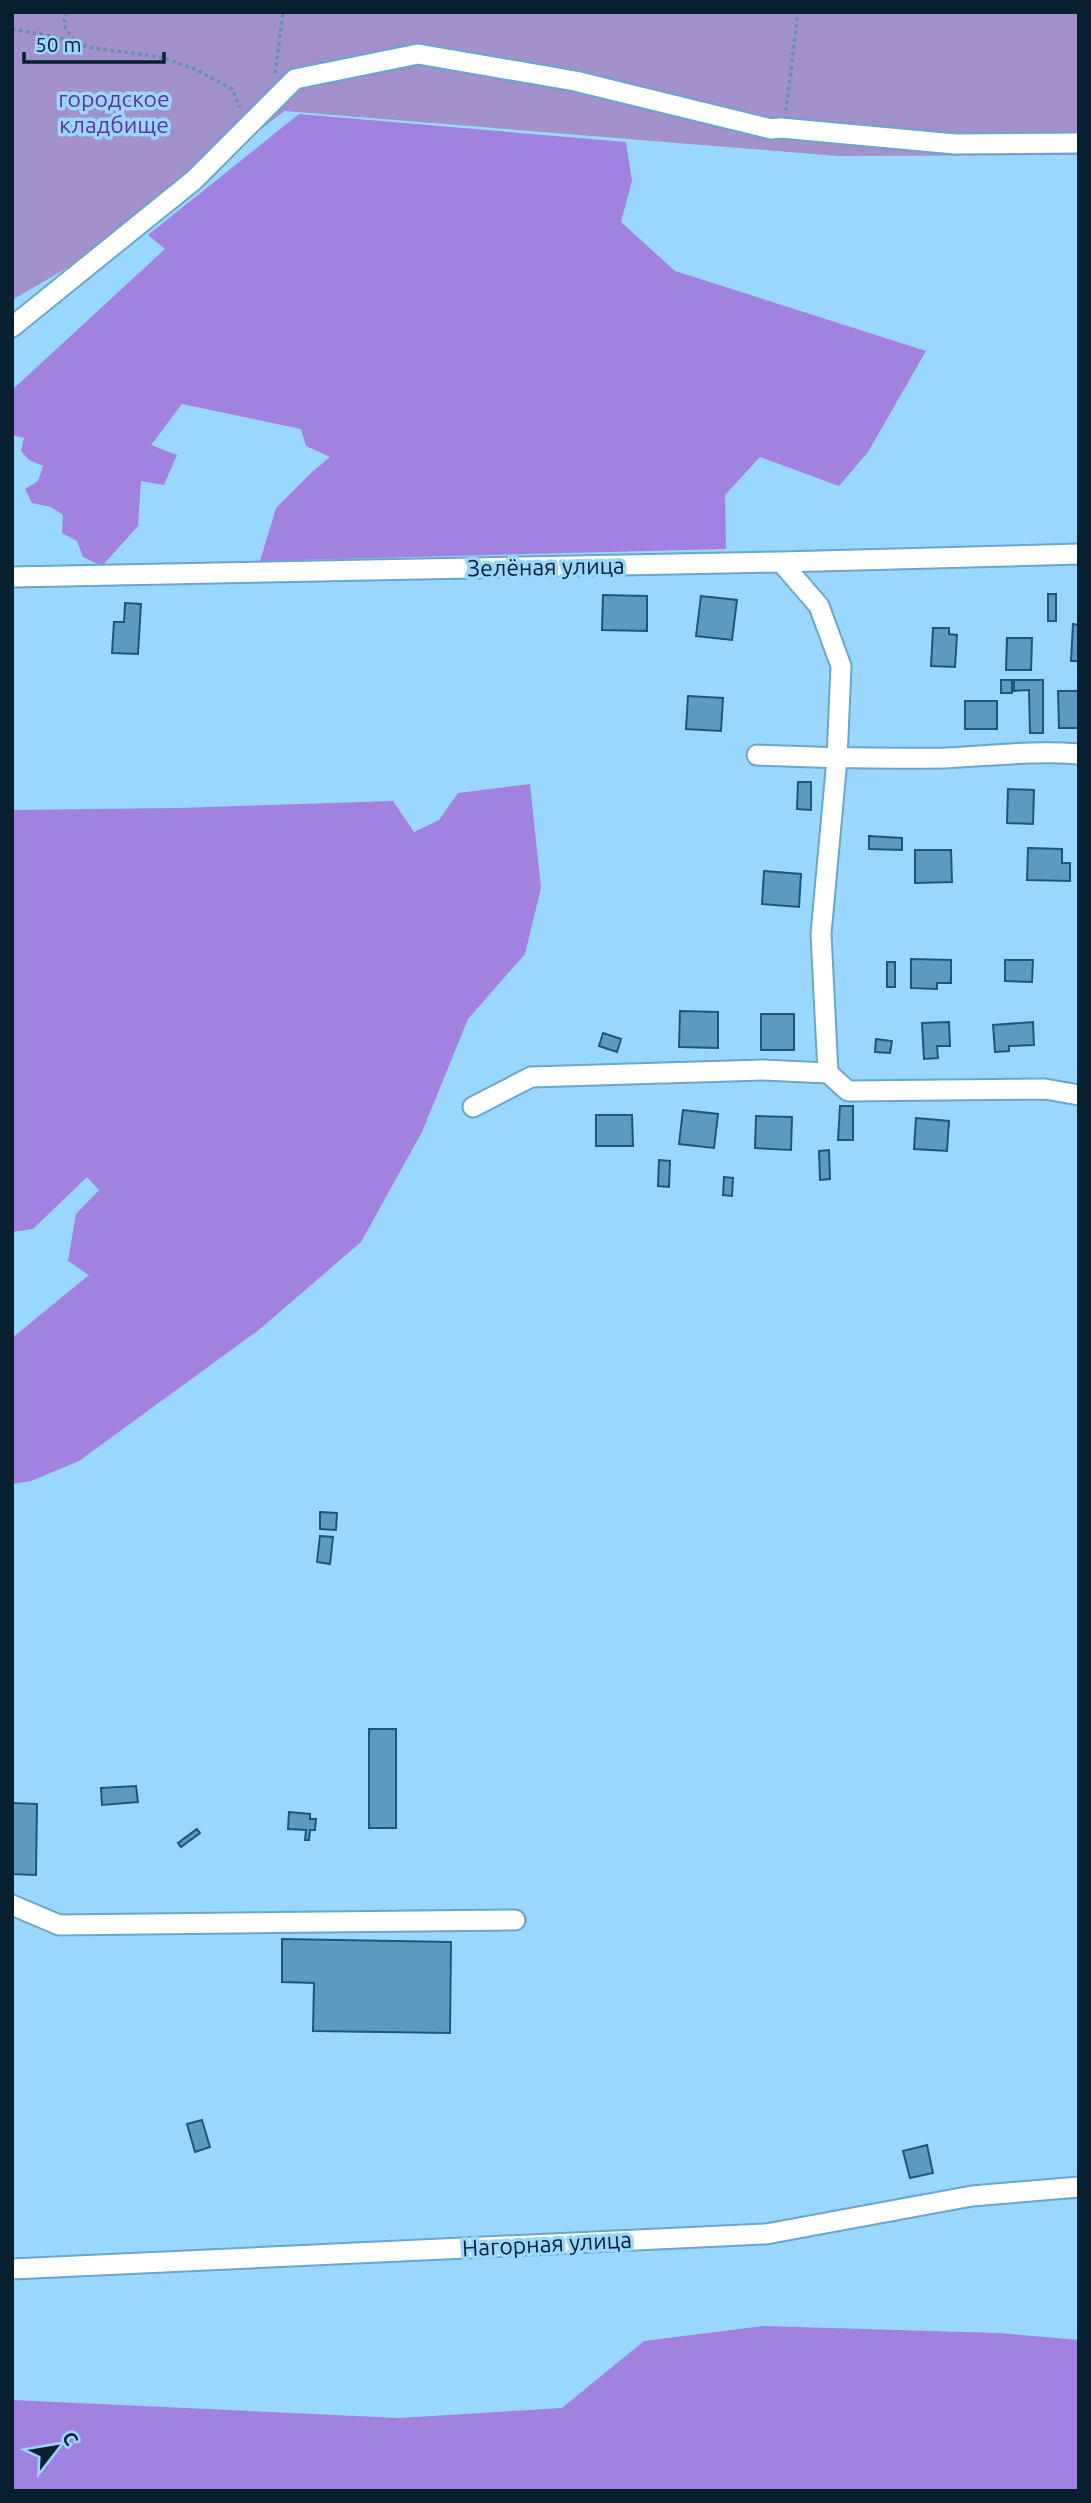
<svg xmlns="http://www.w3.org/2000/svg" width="1091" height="2503" font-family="Ubuntu,sans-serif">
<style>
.green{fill:#a291ca}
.forest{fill:#a182e0}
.building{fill:#5e99bf;stroke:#1b597b;stroke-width:2}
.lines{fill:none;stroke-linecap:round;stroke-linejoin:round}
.minor-casing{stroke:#6aa5cb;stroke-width:23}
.path{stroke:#6291af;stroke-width:3.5;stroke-dasharray:3.5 3.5;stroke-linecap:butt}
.minor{stroke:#fff;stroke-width:19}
.labels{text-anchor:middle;stroke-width:7;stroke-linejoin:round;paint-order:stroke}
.park-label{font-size:23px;fill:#5f33a0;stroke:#9ad7ff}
.street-label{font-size:23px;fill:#07202f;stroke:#9ad7ff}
</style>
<rect width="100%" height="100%" fill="#9ad7ff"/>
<path class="green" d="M12 12H1079V155L838 156 285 111 93 253 12 300Z"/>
<path class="forest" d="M299 114 626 142 632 181 621 222 675 271 926 351 868 452 839 486 760 457 725 495 726 549 260 561 276 508 312 472 330 457 306 446 301 429 182 404 151 445 177 455 164 485 141 481 138 526 102 566 83 557 77 541 62 533 63 515 51 507 32 503 25 489 38 481 43 466 29 460 21 451 24 438 12 435V390L165 249 148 235Z
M530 784 541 888 525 954 468 1019 422 1132 361 1242 260 1329 79 1461 31 1481 12 1484V1338L89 1275 68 1261 76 1214 99 1190 87 1177 33 1229 12 1232V810L177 808 393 801 414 832 439 820 458 793Z
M763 2326 999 2333 1079 2340V2491H12V2400L399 2418 562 2408 644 2341Z"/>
<path class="building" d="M1048 594H1056V621H1048Z
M603 595 647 596V631L602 630Z
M701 596 737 600 732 640 696 636Z
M125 603 141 604 138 654 112 653 114 622H124Z
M1073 624 1079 625V661H1071Z
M933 628H949V634L957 635 955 667 931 666Z
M1007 638H1032L1031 670H1006Z
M1001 680H1012V693H1001Z
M1014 680H1043V733H1030L1029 690 1014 691Z
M1058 691H1079V728H1059Z
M688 696 723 698 721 731 686 729Z
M965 701H997V729H965Z
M798 782H811V810L797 809Z
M1008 789 1034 790 1033 824 1007 823Z
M869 836 902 838V850L869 849Z
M1028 848 1062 849V863H1070V881L1027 880Z
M915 850H951L952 882 915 883Z
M764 871 801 874 799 907 762 904Z
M911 959 951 960V983H937V989L911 988Z
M1005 960H1033L1032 982 1005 981Z
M887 962H895V987H887Z
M680 1011 718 1012V1048L679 1047Z
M761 1014H794V1050H761Z
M949 1022 950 1046H937L938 1058 924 1059 922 1023Z
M1033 1022 1034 1045 1009 1046V1051L995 1052 993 1025Z
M603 1033 621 1039 617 1052 599 1046Z
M876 1039 892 1041 890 1053 875 1052Z
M840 1106H853V1140H838Z
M683 1110 718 1114 714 1148 679 1144Z
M596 1115H632L633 1146H596Z
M756 1116 792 1117 791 1150 755 1148Z
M916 1118 949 1121 947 1151 914 1149Z
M829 1150 830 1179 820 1180 819 1151Z
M659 1160 670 1161 669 1187 658 1186Z
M724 1177 733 1178 732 1196 723 1195Z
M320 1512 337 1513 336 1530 320 1529Z
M320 1536 333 1537 330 1564 317 1562Z
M369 1729H396V1828H369Z
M136 1786 138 1802 102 1805 101 1788Z
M12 1803 37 1804 36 1875 12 1874Z
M289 1812 310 1814V1819H316L315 1830H310L309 1840H305L306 1830 288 1829Z
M197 1829 200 1833 181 1847 178 1843Z
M282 1939 451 1942 450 2033 313 2031 314 1983 282 1982Z
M202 2120 210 2147 195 2152 187 2124Z
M927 2145 933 2173 910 2178 903 2151Z"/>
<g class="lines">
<defs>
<path id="minor" d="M12 327 194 180 295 79 418 54 575 81 771 129 781 128 955 144 1079 143
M781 562 819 606 841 666 837 759 821 934 828 1073
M12 577 781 562 1079 554
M757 755C820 758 882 759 945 758 990 756 1034 750 1079 754
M473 1107 531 1077 763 1070 828 1073 848 1091 1045 1089 1079 1095
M12 1905 59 1925 515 1920
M12 2269 766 2234 972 2196 1079 2187"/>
</defs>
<use href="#minor" class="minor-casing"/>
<path class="path" d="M66 12 64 25 74 41 87 47 160 57 195 69 232 89 240 107
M12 29 72 40
M275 73 283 12
M786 111 798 12"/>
<use href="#minor" class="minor"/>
</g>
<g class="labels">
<g class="park-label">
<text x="114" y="107">городское<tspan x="114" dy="26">кладбище</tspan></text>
</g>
<g class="street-label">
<text transform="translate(546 567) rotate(-1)" y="8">Зелёная улица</text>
<text transform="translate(547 2244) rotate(-3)" y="8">Нагорная улица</text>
</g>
</g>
<rect width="1091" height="2503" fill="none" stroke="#07202f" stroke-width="28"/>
<g transform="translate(56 2447) rotate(59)" stroke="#9ad7ff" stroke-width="5" paint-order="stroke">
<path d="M0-5L12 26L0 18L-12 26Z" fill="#07202f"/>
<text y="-10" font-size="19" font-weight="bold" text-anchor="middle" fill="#07202f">С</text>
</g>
<path d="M24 52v10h140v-10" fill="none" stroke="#07202f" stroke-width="3.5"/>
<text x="35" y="52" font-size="21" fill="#07202f" stroke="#9ad7ff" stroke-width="5" paint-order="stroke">50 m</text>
</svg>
